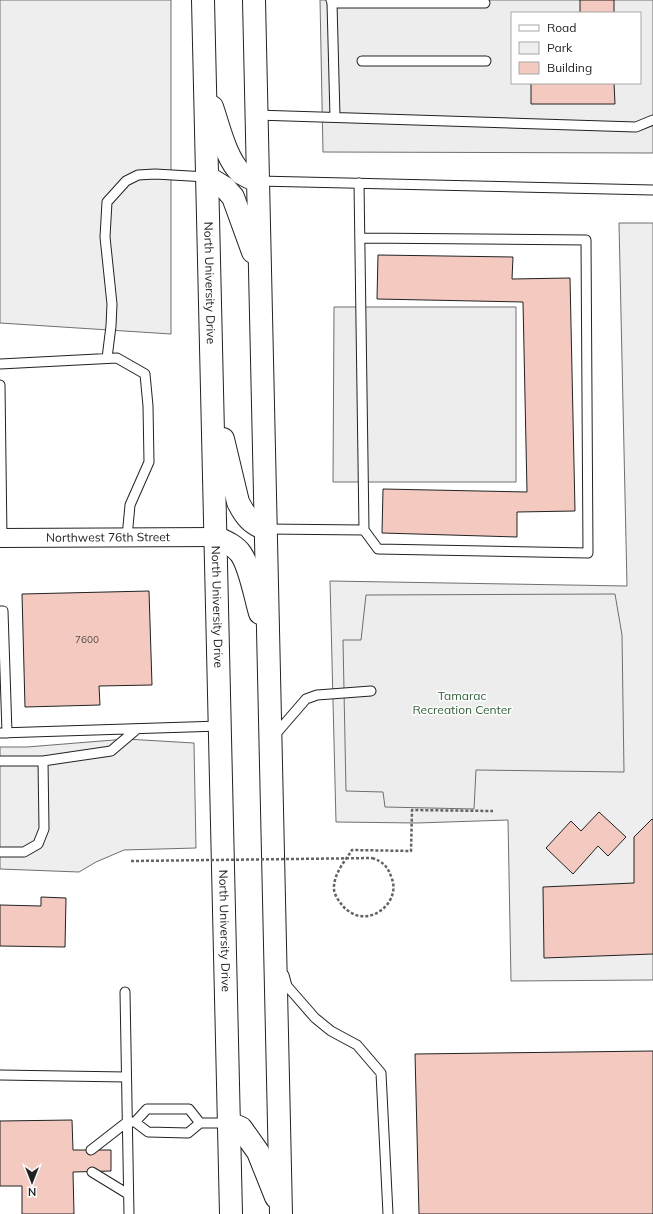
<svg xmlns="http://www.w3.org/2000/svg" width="653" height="1214" font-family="Mulish,sans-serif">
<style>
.green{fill:#eee;stroke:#6f6f6f}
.parking{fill:#ededed;stroke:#6f6f6f;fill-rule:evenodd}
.building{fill:#f3c9c0;stroke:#222}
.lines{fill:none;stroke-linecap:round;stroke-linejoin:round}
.service-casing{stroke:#222;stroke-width:11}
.minor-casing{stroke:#222;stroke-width:20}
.primary-casing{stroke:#222;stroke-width:24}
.path{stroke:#646464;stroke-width:2.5;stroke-dasharray:3 2;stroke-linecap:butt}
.service{stroke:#fff;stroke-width:9}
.minor{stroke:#fff;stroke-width:18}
.primary{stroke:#fff;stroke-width:22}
.path-bridge{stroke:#646464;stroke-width:2.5;stroke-dasharray:3 2;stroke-linecap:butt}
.labels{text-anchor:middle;stroke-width:3;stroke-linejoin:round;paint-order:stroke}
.number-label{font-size:10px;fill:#564c4a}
.street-label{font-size:12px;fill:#222;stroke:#fff}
.park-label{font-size:12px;fill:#2f5e38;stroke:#fff}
</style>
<rect width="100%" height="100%" fill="#fff"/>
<path class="green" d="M0 0H171V334L0 323Z
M619 223H653V980L511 981 508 820 417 823 336 822 330 581 627 586Z
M126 739 194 743 196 848 124 850 96 862 79 872 0 869V747H27Z"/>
<path class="parking" d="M320 0H653V153L323 152ZM512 13H640V83H512Z
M334 307H516V482H333Z
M615 594 622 635 624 772 476 770 474 809 385 807 383 792 346 791 343 640H361L366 595Z"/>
<path class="building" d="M580 0H614V13H580Z
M531 83H614L615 104H531Z
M378 255 513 257 512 279 570 278 575 511 517 512V537L382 533 383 489 527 492 523 302 377 299Z
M149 591 152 685 99 686 100 705 25 707 22 594Z
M599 812 626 837 608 856 598 846 573 874 546 848 571 821 581 831Z
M652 819 653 820V954L544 958 543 887 634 883V837Z
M41 897 66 898 65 947 0 946V905L41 906Z
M653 1051V1214H419L415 1054Z
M72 1120 73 1150H111V1171L73 1172 74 1214H22V1186H0V1121Z"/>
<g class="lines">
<defs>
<path id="service" d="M331 0 332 3H485
M332 3 335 117
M362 61H486
M256 115 636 127 653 120
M258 181 653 190
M359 183 364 530
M107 358 111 326 112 304 105 237 107 202 126 181 138 175 155 174 207 177
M0 364 117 358 145 374 148 406 149 462 130 505 127 537
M0 385 2 538
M266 529 364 530 378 549 588 553 586 240 360 238
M0 611H3L7 733
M0 733 220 726
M274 736 306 699 317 695 371 691
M0 761H43L111 751 137 729
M0 852H24L38 844 44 829 43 761
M284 975 287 986 315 1018 331 1031 357 1045 381 1073 388 1214
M125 992 129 1214
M0 1075 126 1077
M135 1122 147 1109H189L200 1123
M91 1150 127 1122H135L148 1132 188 1133 200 1123H229
M92 1172 128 1194"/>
<g id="minor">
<path id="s1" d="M0 538 215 537"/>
</g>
<g id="primary">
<path id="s2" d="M203 0 231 1214"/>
<path d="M254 0 281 1214"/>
<path d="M212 107C219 127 226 159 241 173 246 176 252 179 258 181"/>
<path d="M207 177 225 188 233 197 253 252"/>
<path d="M223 439 238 502C245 516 251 524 266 529"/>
<path d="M215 537C224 541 235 545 241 554 250 567 255 596 260 613"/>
<path d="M229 1123 241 1128 258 1152 276 1197"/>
</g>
</defs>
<use href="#service" class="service-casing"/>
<use href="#minor" class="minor-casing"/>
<use href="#primary" class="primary-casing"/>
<path class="path" d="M372 858C384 862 388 867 392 879 399 898 380 919 360 916 353 915 346 910 342 905 338 900 333 893 334 886 335 872 345 861 352 850L411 851 412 810 493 811"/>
<use href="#service" class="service"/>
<use href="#minor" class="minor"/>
<use href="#primary" class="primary"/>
<path class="path-bridge" d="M131 861 372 858"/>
</g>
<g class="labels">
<g class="number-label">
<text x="87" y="643">7600</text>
</g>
<g class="street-label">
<text dy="4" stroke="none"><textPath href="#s2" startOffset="283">North University Drive</textPath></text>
<text dy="4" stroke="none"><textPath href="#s1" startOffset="108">Northwest 76th Street</textPath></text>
<text dy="4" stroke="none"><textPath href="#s2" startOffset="607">North University Drive</textPath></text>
<text dy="4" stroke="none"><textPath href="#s2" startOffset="931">North University Drive</textPath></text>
</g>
<g class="park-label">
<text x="462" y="700">Tamarac<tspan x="462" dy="14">Recreation Center</tspan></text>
</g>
</g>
<rect x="511" y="12" width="130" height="72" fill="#ffffff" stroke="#a7a7a7"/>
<rect x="519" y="25" width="20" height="6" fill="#ffffff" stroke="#a7a7a7"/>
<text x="547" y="32" font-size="12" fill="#222222">Road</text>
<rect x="519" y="42" width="20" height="12" fill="#eeeeee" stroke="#a7a7a7"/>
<text x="547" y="52" font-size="12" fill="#222222">Park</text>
<rect x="519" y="62" width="20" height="12" fill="#f3c9c0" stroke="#a7a7a7"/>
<text x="547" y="72" font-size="12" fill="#222222">Building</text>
<g transform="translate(32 1182) rotate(180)" stroke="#ffffff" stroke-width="3" paint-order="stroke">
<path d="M0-3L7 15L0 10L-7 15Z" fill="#222222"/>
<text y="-6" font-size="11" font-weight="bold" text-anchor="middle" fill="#222222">N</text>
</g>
</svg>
